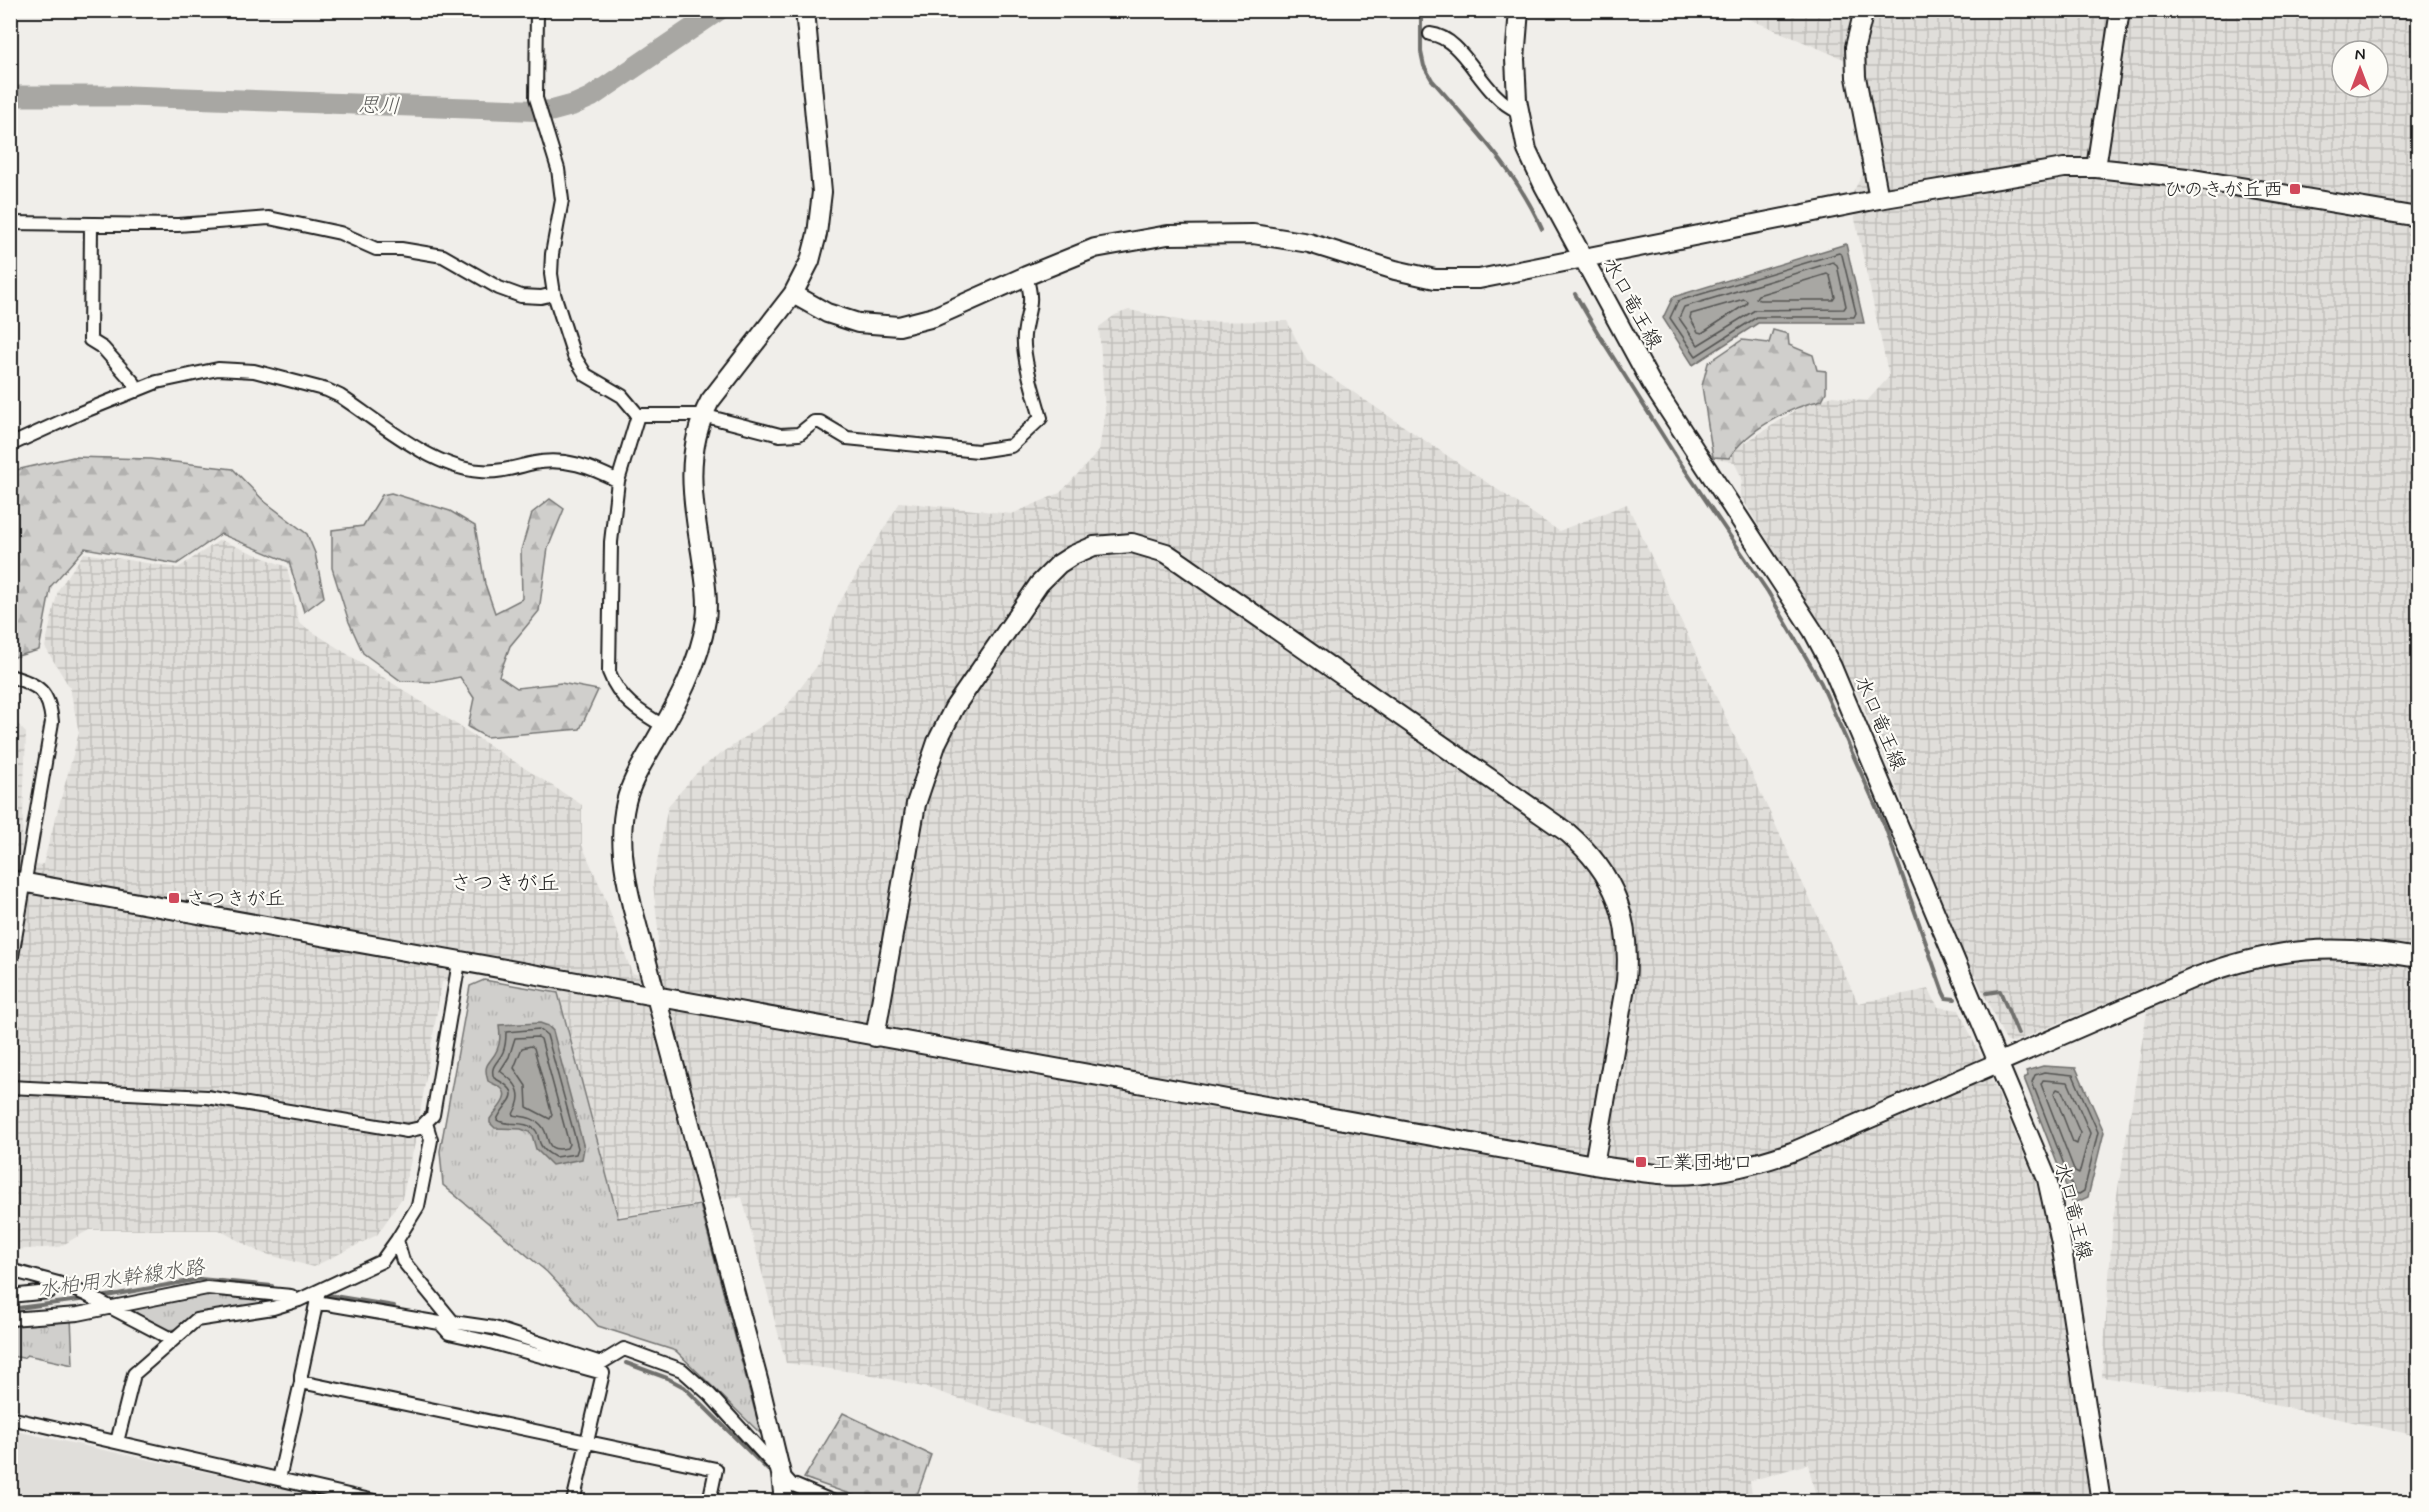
<svg xmlns="http://www.w3.org/2000/svg" width="2429" height="1512" font-family="Mynerve,'Klee One',sans-serif">
<style>
.built{fill:#e0deda}
.industrial{fill:url(#industrial-grid);fill-rule:evenodd}
.forest{fill:url(#forest-firs);stroke:#767674;stroke-width:1.5}
.cemetery{fill:url(#cemetery-stones);stroke:#767674;stroke-width:1.5}
.park{fill:url(#park-tufts);stroke:#767674;stroke-width:1.5}
.water{fill:#a8a7a3;stroke:#706f6d;stroke-width:1.5}
.lines{fill:none;stroke-linecap:round;stroke-linejoin:round}
.shore{stroke:#545452;stroke-width:1.5}
.stream{stroke:#706f6d;stroke-width:4}
.river{stroke:#a8a7a3;stroke-width:21}
.street-casing{stroke:#1c1c1c;stroke-width:16}
.secondary-casing{stroke:#1c1c1c;stroke-width:22}
.street{stroke:#fdfcf7;stroke-width:12}
.secondary{stroke:#fdfcf7;stroke-width:18}
.poi-dot{fill:#d1495b;stroke:#fdfcf7;stroke-width:2}
.labels{text-anchor:middle;stroke-width:4.5;stroke-linejoin:round;paint-order:stroke}
.poi-label{font-size:20px;fill:#1c1c1c;stroke:#fdfcf7;text-anchor:start}
.street-label{font-size:20px;fill:#1c1c1c;stroke:#fdfcf7}
.water-label{font-size:21px;font-style:italic;fill:#5b5b59;stroke:#fdfcf7}
.quarter-label{font-size:22px;fill:#1c1c1c;stroke:#fdfcf7}
</style>
<defs>
<pattern id="industrial-grid" width="8" height="8" patternUnits="userSpaceOnUse" patternTransform="scale(1.5)"><rect width="8" height="8" fill="#e0deda"/><path d="M0 4h8M4 0v8" fill="none" stroke="#c0beba"/></pattern>
<pattern id="forest-firs" width="22" height="20" patternUnits="userSpaceOnUse" patternTransform="scale(1.5)"><rect width="22" height="20" fill="#d0cfcc"/><path d="M5 1l3.5 6h-7zM16 11l3.5 6h-7z" fill="#b2b1af"/></pattern>
<pattern id="cemetery-stones" width="16" height="16" patternUnits="userSpaceOnUse" patternTransform="scale(1.5)"><rect width="16" height="16" fill="#d0cfcc"/><path d="M2 7V4a2 2 0 0 1 4 0v3zM10 15v-3a2 2 0 0 1 4 0v3z" fill="#b2b1af"/></pattern>
<pattern id="park-tufts" width="24" height="20" patternUnits="userSpaceOnUse" patternTransform="scale(1.5)"><rect width="24" height="20" fill="#d0cfcc"/><path d="M3 7l-1-3M5 7V3M7 7l1-3M15 17l-1-3M17 17v-4M19 17l1-3" fill="none" stroke="#b2b1af"/></pattern>
</defs>
<rect width="100%" height="100%" fill="#f0eeea"/>
<filter id="ink" filterUnits="userSpaceOnUse"><feTurbulence type="fractalNoise" baseFrequency=".0167" numOctaves="2"/><feDisplacementMap in="SourceGraphic" scale="12" xChannelSelector="R" yChannelSelector="G"/><feConvolveMatrix kernelMatrix="1 2 1 2 8 2 1 2 1" color-interpolation-filters="sRGB"/></filter>
<g filter="url(#ink)">
<path class="built" d="M11 1430 341 1501H11Z"/>
<path class="industrial" d="M1730 11H2418V1436L2246 1399 2102 1377 2113 1219 2147 1012 2137 990 2011 1043 2006 1041 1975 975 1970 974 1910 826 1911 822 1859 697 1827 637 1740 495 1742 478 1734 462 1715 459 1746 442 1801 407 1833 396 1867 401 1889 377 1855 219 1853 192 1865 170 1849 89 1846 60ZM2342 51H2378V87H2342Z
M1129 310 1189 322 1287 321 1307 361 1559 531 1627 504 1858 1003 1929 989 1938 1007 1959 1010 1995 1087 2040 1192 2095 1501H1817L1808 1464 1750 1481 1753 1501H1137L1144 1463 931 1389 867 1374 786 1363 742 1197 618 1216 559 992 477 973 442 982 415 1143 402 1198 377 1235 313 1267 259 1252 219 1230H89L59 1247 11 1250 10 716 26 733 21 868 43 864 79 733 70 688 45 647 58 590 84 553 178 568 220 540 287 567 299 623 582 805V845L603 893 632 973 657 979 658 929 653 883 668 806 702 767 783 711 817 666 838 605 900 502 1012 514 1060 493 1099 451 1105 411 1099 327 1115 315Z"/>
<path class="forest" d="M1773 330 1788 334 1789 345 1813 355 1817 370 1826 371V392L1822 400C1790 407 1747 430 1729 458L1713 457 1702 386 1708 363 1742 340 1769 343Z
M73 457 150 459 233 469 264 501 307 534 315 553 324 597 304 612 289 562 221 534 177 564 85 548 51 586 39 650 11 658V471Z
M391 493 450 511 475 526 485 584 495 613 522 599 521 550 532 513 550 499 564 509 548 548 539 611 510 646 499 676 517 688 561 683 598 690 580 729 486 737 468 727 474 698 460 677 436 682 401 681 363 653 349 622 332 568V530L363 526 382 495Z"/>
<path class="cemetery" d="M843 1413 931 1455 915 1501H869L804 1478Z"/>
<path class="park" d="M484 980 558 993 618 1218 700 1205 761 1434 676 1351 598 1326 547 1272 443 1185 440 1151 470 986Z
M214 1291 286 1299 257 1305 193 1314 178 1329 166 1330 124 1307Z
M71 1317 73 1365 27 1355 23 1358 11 1356 10 1324Z"/>
<path class="water" d="M1846 244 1864 323H1758L1693 365 1663 318 1673 297Z
M540 1023 548 1026 553 1031 584 1148 582 1159 552 1165 536 1149 532 1135 529 1132 521 1129 495 1128 490 1123V1119C495 1111 512 1097 501 1088 498 1085 492 1084 488 1081 482 1062 491 1064 497 1050 501 1041 500 1034 499 1025Z
M2043 1066 2076 1068 2104 1132 2088 1197 2073 1204 2024 1078 2028 1076 2026 1071Z"/>
<g class="lines">
<path class="shore" d="M1839 253 1842 255 1856 313 1854 317H1757L1696 356 1670 318 1678 301Z
M1833 262 1837 265 1846 306 1844 309 1755 310 1698 345 1679 318 1684 307Z
M1827 274 1830 276 1835 297 1833 300H1759L1756 298 1758 295Z
M1744 299 1747 301 1746 304 1702 333 1698 332 1690 318 1691 314Z
M539 1029 547 1035 578 1148 576 1154 555 1157C548 1153 541 1149 539 1140 537 1135 539 1132 533 1128 522 1120 508 1127 497 1120 505 1100 528 1095 494 1078 489 1066 499 1062 503 1052 506 1045 506 1039 506 1032Z
M538 1037 541 1039 569 1144 567 1148C542 1153 552 1137 541 1125 534 1117 523 1117 513 1115 514 1111 516 1109 517 1106 524 1089 511 1079 500 1071L509 1057 515 1038Z
M531 1046 534 1048 552 1115 550 1119 527 1107 526 1086 514 1068 522 1048Z
M2044 1072 2073 1075 2098 1132 2084 1191 2079 1194 2075 1193 2032 1082 2035 1075Z
M2043 1080 2068 1082 2090 1133 2079 1174 2075 1172 2041 1084Z
M2057 1089 2062 1091 2080 1133 2077 1144 2073 1142 2054 1093Z"/>
<path class="stream" d="M1421 10V52L1424 66 1432 80C1473 127 1517 172 1542 229
M1575 294 1599 335 1677 458 1768 592 1821 683 1886 829 1943 992 1946 998 1955 999
M1987 993 2000 991 2018 1034
M328 1295 394 1306
M101 1297 200 1279 272 1286
M10 1309 87 1299
M626 1363 667 1378 684 1387 768 1470"/>
<path class="river" d="M10 96H129L551 111 573 105 591 97 719 10"/>
<defs>
<path id="street" d="M537 10 536 98 558 169 562 200 552 254 551 274 554 294 574 356 586 375 622 396 638 415H702L780 435 799 434 814 422H820L847 438 978 451 1011 446 1041 418C1035 397 1022 357 1024 335 1027 308 1035 305 1026 276
M1430 34C1466 38 1480 95 1518 111
M10 223 178 225 269 218 340 233 376 249H401L443 256 499 288 521 296 541 297 554 294
M91 225 90 340 103 348 134 383 136 391
M638 415 618 481 611 542 609 672C619 699 639 712 664 726
M10 445 80 413 157 382 218 369 254 371 327 390 340 396C381 423 431 467 480 471 499 473 516 467 534 463 564 457 592 467 618 481
M10 676C39 685 49 691 52 722L10 968
M10 1087 207 1097 407 1131 420 1128 433 1115 459 962
M397 1240 403 1261 453 1322 494 1328 601 1363 624 1349 682 1370 710 1395 791 1484 834 1502
M10 1270 58 1283 85 1294 173 1340
M10 1296 49 1292 58 1283
M316 1302 440 1323 449 1333 490 1342 603 1373 573 1502
M10 1319 78 1314 207 1288 291 1296 296 1301
M301 1382 716 1469 709 1502
M10 1418 379 1502
M117 1442 134 1374 196 1320 273 1308 299 1300 382 1261 397 1240 418 1206 431 1140 426 1123
M279 1479 301 1382V1375L318 1295"/>
<path id="secondary" d="M1519 10 1515 59 1517 100 1527 150 1544 186 1651 383 1813 631 1832 667 2047 1179 2061 1243 2101 1502
M1864 10 1855 47 1856 77 1879 199
M2096 168 2120 10
M793 294 827 313 858 323 899 326 934 317 1026 276 1095 248 1168 235 1253 234 1309 243 1395 270 1435 279H1479L1879 199 2064 168H2096L2187 178 2418 217
M10 880 1594 1165C1615 1168 1637 1172 1659 1174 1704 1178 1749 1167 1792 1152L2196 977C2276 947 2334 943 2418 958
M875 1037 916 804 937 742 954 708 1039 584 1059 564 1073 555 1094 546 1132 543 1166 553 1181 563 1568 833C1616 875 1631 918 1626 981L1594 1165
M784 1502 781 1474 761 1391 632 906C624 872 618 836 626 802 631 781 643 763 653 745 676 705 699 666 706 620 709 598 704 573 701 552 692 500 684 449 710 401L793 294 810 261 817 234 822 192 805 10"/>
</defs>
<use href="#street" class="street-casing"/>
<use href="#secondary" class="secondary-casing"/>
<use href="#street" class="street"/>
<use href="#secondary" class="secondary"/>
</g>
</g>
<g class="poi-dot">
<rect x="2289" y="183" width="12" height="12" rx="3"/>
<rect x="168" y="892" width="12" height="12" rx="3"/>
<rect x="1635" y="1156" width="12" height="12" rx="3"/>
</g>
<g class="labels">
<g class="poi-label">
<text x="2283" y="196" text-anchor="end">ひのきが丘西</text>
<text x="186" y="905">さつきが丘</text>
<text x="1653" y="1169">工業団地口</text>
</g>
<g class="street-label">
<text transform="translate(1633 303) rotate(61)" y="7">水口竜王線</text>
<text transform="translate(1881 723) rotate(67)" y="7">水口竜王線</text>
<text transform="translate(2074 1211) rotate(76)" y="7">水口竜王線</text>
</g>
<g class="water-label">
<text transform="translate(379 105) rotate(2)" y="7">思川</text>
<text transform="translate(121 1278) rotate(-8)" y="7">水柏用水幹線水路</text>
</g>
<g class="quarter-label">
<text x="505" y="890">さつきが丘</text>
</g>
</g>
<rect width="2429" height="1512" fill="none" stroke="#fdfcf7" stroke-width="36"/>
<rect x="18" y="18" width="2393" height="1476" fill="none" stroke="#1c1c1c" stroke-width="2" filter="url(#ink)"/>
<g transform="translate(2360 69)"><circle r="28" fill="#fdfcf7" stroke="#a3a29f" stroke-width="1.5"/>
<path d="M0-4.5L10 22L0 15L-10 22Z" fill="#d1495b"/>
<text y="-9" font-size="16" font-weight="bold" text-anchor="middle" fill="#1c1c1c">N</text>
</g>
</svg>
